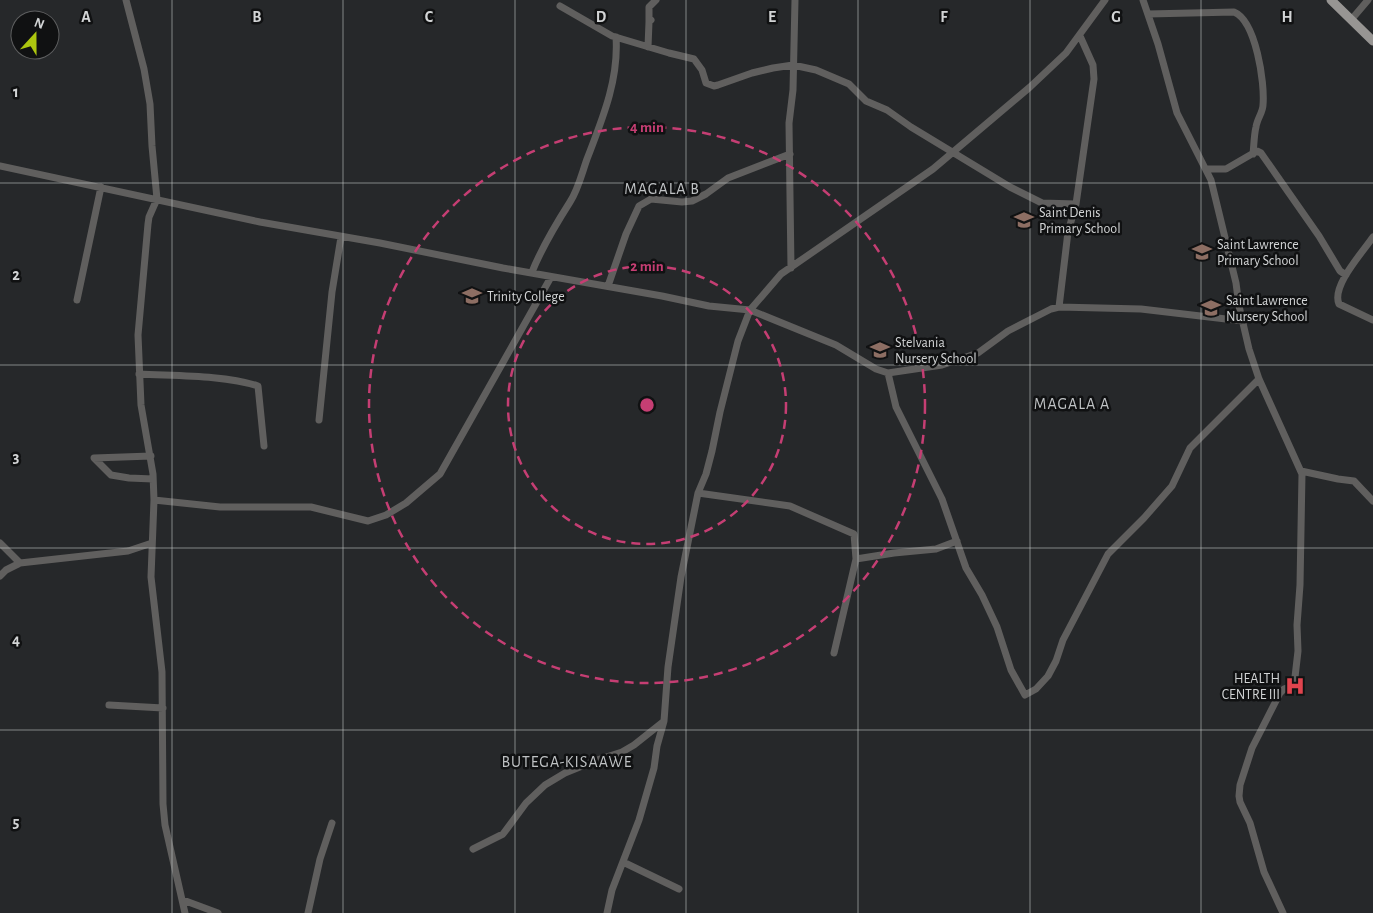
<svg xmlns="http://www.w3.org/2000/svg" width="1373" height="913" font-family="'Alegreya Sans',sans-serif">
<style>
.lines{fill:none;stroke-linecap:round;stroke-linejoin:round}
.minor{stroke:#605f5e;stroke-width:7}
.major{stroke:#979593;stroke-width:9}
.grid{fill:none;stroke:#d2d4d5;stroke-width:1;stroke-opacity:0.55}
.ring{fill:none;stroke:#c53e73;stroke-width:2.5;stroke-dasharray:9 6}
.labels{text-anchor:middle;stroke-width:5;stroke-linejoin:round;paint-order:stroke}
.poi-label{font-size:14px;fill:#d2d4d5;stroke:#101112;text-anchor:start}
.quarter-label{font-size:16px;letter-spacing:1px;fill:#bfc2c4;stroke:#101112}
.grid-label{font-size:16px;text-anchor:middle;font-weight:bold;fill:#d2d4d5;stroke:#101112;stroke-width:5;stroke-linejoin:round;paint-order:stroke}
.centre{fill:#c53e73;stroke:#101112;stroke-width:2.5}
.ring-label{font-size:15px;text-anchor:middle;font-weight:bold;fill:#c53e73;stroke:#101112;stroke-width:5;stroke-linejoin:round;paint-order:stroke}
</style>
<rect width="100%" height="100%" fill="#26282a"/>
<g class="lines">
<path class="minor" d="M126 0 144 69 150 104 152 146 157 199 149 217 148 224 138 335 141 405 153 474 154 500 151 577 162 672 163 804 165 825 185 913
M1143 0 1158 44 1177 113 1211 180 1236 283 1239 306 1249 349 1259 379 1302 474 1300 585 1297 625 1298 651 1295 677 1292 686 1284 689 1280 693 1252 748 1240 785 1239 796 1240 802 1250 823 1264 872 1283 913
M560 6 612 36 669 53 694 59 702 70 706 83 714 86 718 85 752 73 773 68 793 65 816 70 849 84 866 101 887 110 911 127 1010 187 1042 203 1076 204
M1148 14 1234 12C1256 21 1265 83 1263 105 1263 112 1257 119 1256 127 1254 135 1254 145 1253 154
M1351 20 1368 0
M649 22V7L656 0
M648 47 649 22 651 20
M0 166 260 222 380 243 503 268 662 296 709 306 750 310 836 345 876 369 888 373 942 365 978 353 1008 331 1051 309 1059 307 1141 309 1243 321
M1206 169H1226L1257 151 1261 153 1319 236 1340 271 1346 275
M1373 237C1363 252 1331 286 1339 304L1373 320
M791 268 789 123 793 90 795 0
M532 272C542 247 556 224 570 202 578 190 582 173 587 159 602 120 619 80 616 37
M608 286 626 234 639 206 651 199 682 202 692 201 706 194 728 178 790 154
M77 300 101 187
M1059 307 1068 232 1076 204 1094 79 1093 65 1080 36
M888 373 896 407 942 499 966 568 982 595 997 627 1011 670 1025 695 1036 689 1048 676 1056 661 1063 640 1074 619 1108 554 1144 518 1172 486 1190 448 1259 379
M139 374C175 376 225 375 258 386L264 446
M319 420 332 292 341 237
M151 456 94 458 111 475 129 478 153 479
M1301 471 1338 479 1354 481 1373 501
M698 493 790 506 854 534 856 559 834 653
M154 500 220 507H311L368 521 386 515 406 503 440 474 551 277
M0 543 20 563
M856 559 894 553 936 549 957 541
M0 576 6 570 20 563 128 551 152 543
M109 705 163 708
M473 849 503 834 526 803 545 785 565 773 597 760 622 752 634 745 663 722
M623 862 679 889
M183 900 218 913
M308 913 320 859 332 823
M607 913 612 890 639 820 654 768 657 746 664 721 668 667 681 577 698 493 706 474 712 451 720 412 738 341 750 310 781 274 933 169 1030 87 1066 53 1105 0"/>
<path class="major" d="M1331 0 1373 41"/>
</g>
<path class="grid" d="M172 0V913M343 0V913M515 0V913M686 0V913M858 0V913M1030 0V913M1201 0V913M0 183H1373M0 365H1373M0 548H1373M0 730H1373"/>
<g class="ring">
<circle cx="647" cy="405" r="139"/>
<circle cx="647" cy="405" r="278"/>
</g>
<defs>
<symbol id="school-bare" viewBox="-9 -9 18 18"><path d="M0-5L7-2L0 1L-7-2ZM-4 1L0 2.5L4 1V4Q0 6-4 4Z" fill="#8d6e63" stroke="#101112" stroke-width="2.5" paint-order="stroke"/></symbol>
<symbol id="hospital-bare" viewBox="-9 -9 18 18"><path d="M-5-5h3v3.5h4V-5h3V5h-3V1.5h-4V5h-3Z" fill="#e0444e" stroke="#101112" stroke-width="2.5" paint-order="stroke"/></symbol>
</defs>
<g fill-rule="evenodd">
<use href="#school-bare" x="1010" y="206" width="28" height="28"/>
<use href="#school-bare" x="1188" y="238" width="28" height="28"/>
<use href="#school-bare" x="458" y="282" width="28" height="28"/>
<use href="#school-bare" x="1197" y="294" width="28" height="28"/>
<use href="#school-bare" x="866" y="336" width="28" height="28"/>
<use href="#hospital-bare" x="1281" y="672" width="28" height="28"/>
</g>
<g class="labels">
<g class="poi-label">
<text x="1039" y="217">Saint Denis<tspan x="1039" dy="16">Primary School</tspan></text>
<text x="1217" y="249">Saint Lawrence<tspan x="1217" dy="16">Primary School</tspan></text>
<text x="487" y="301">Trinity College</text>
<text x="1226" y="305">Saint Lawrence<tspan x="1226" dy="16">Nursery School</tspan></text>
<text x="895" y="347">Stelvania<tspan x="895" dy="16">Nursery School</tspan></text>
<text x="1280" y="683" text-anchor="end">HEALTH<tspan x="1280" dy="16">CENTRE III</tspan></text>
</g>
<g class="quarter-label">
<text x="662" y="194">MAGALA B</text>
<text x="1072" y="409">MAGALA A</text>
<text x="567" y="767">BUTEGA-KISAAWE</text>
</g>
</g>
<g class="grid-label">
<text x="86" y="22">A</text>
<text x="257" y="22">B</text>
<text x="429" y="22">C</text>
<text x="601" y="22">D</text>
<text x="772" y="22">E</text>
<text x="944" y="22">F</text>
<text x="1116" y="22">G</text>
<text x="1287" y="22">H</text>
<text x="16" y="97">1</text>
<text x="16" y="280">2</text>
<text x="16" y="462">3</text>
<text x="16" y="645">4</text>
<text x="16" y="827">5</text>
</g>
<circle cx="647" cy="405" r="8" class="centre"/>
<g class="ring-label">
<text x="647" y="132">4 min</text>
<text x="647" y="271">2 min</text>
</g>
<g transform="translate(35 35) rotate(21)"><circle r="24" fill="#101112" stroke="#5e5f60"/>
<path d="M0-4L9 19L0 12L-9 19Z" fill="#adc60f"/>
<text y="-8" font-size="14" font-weight="bold" text-anchor="middle" fill="#d2d4d5">N</text>
</g>
</svg>
